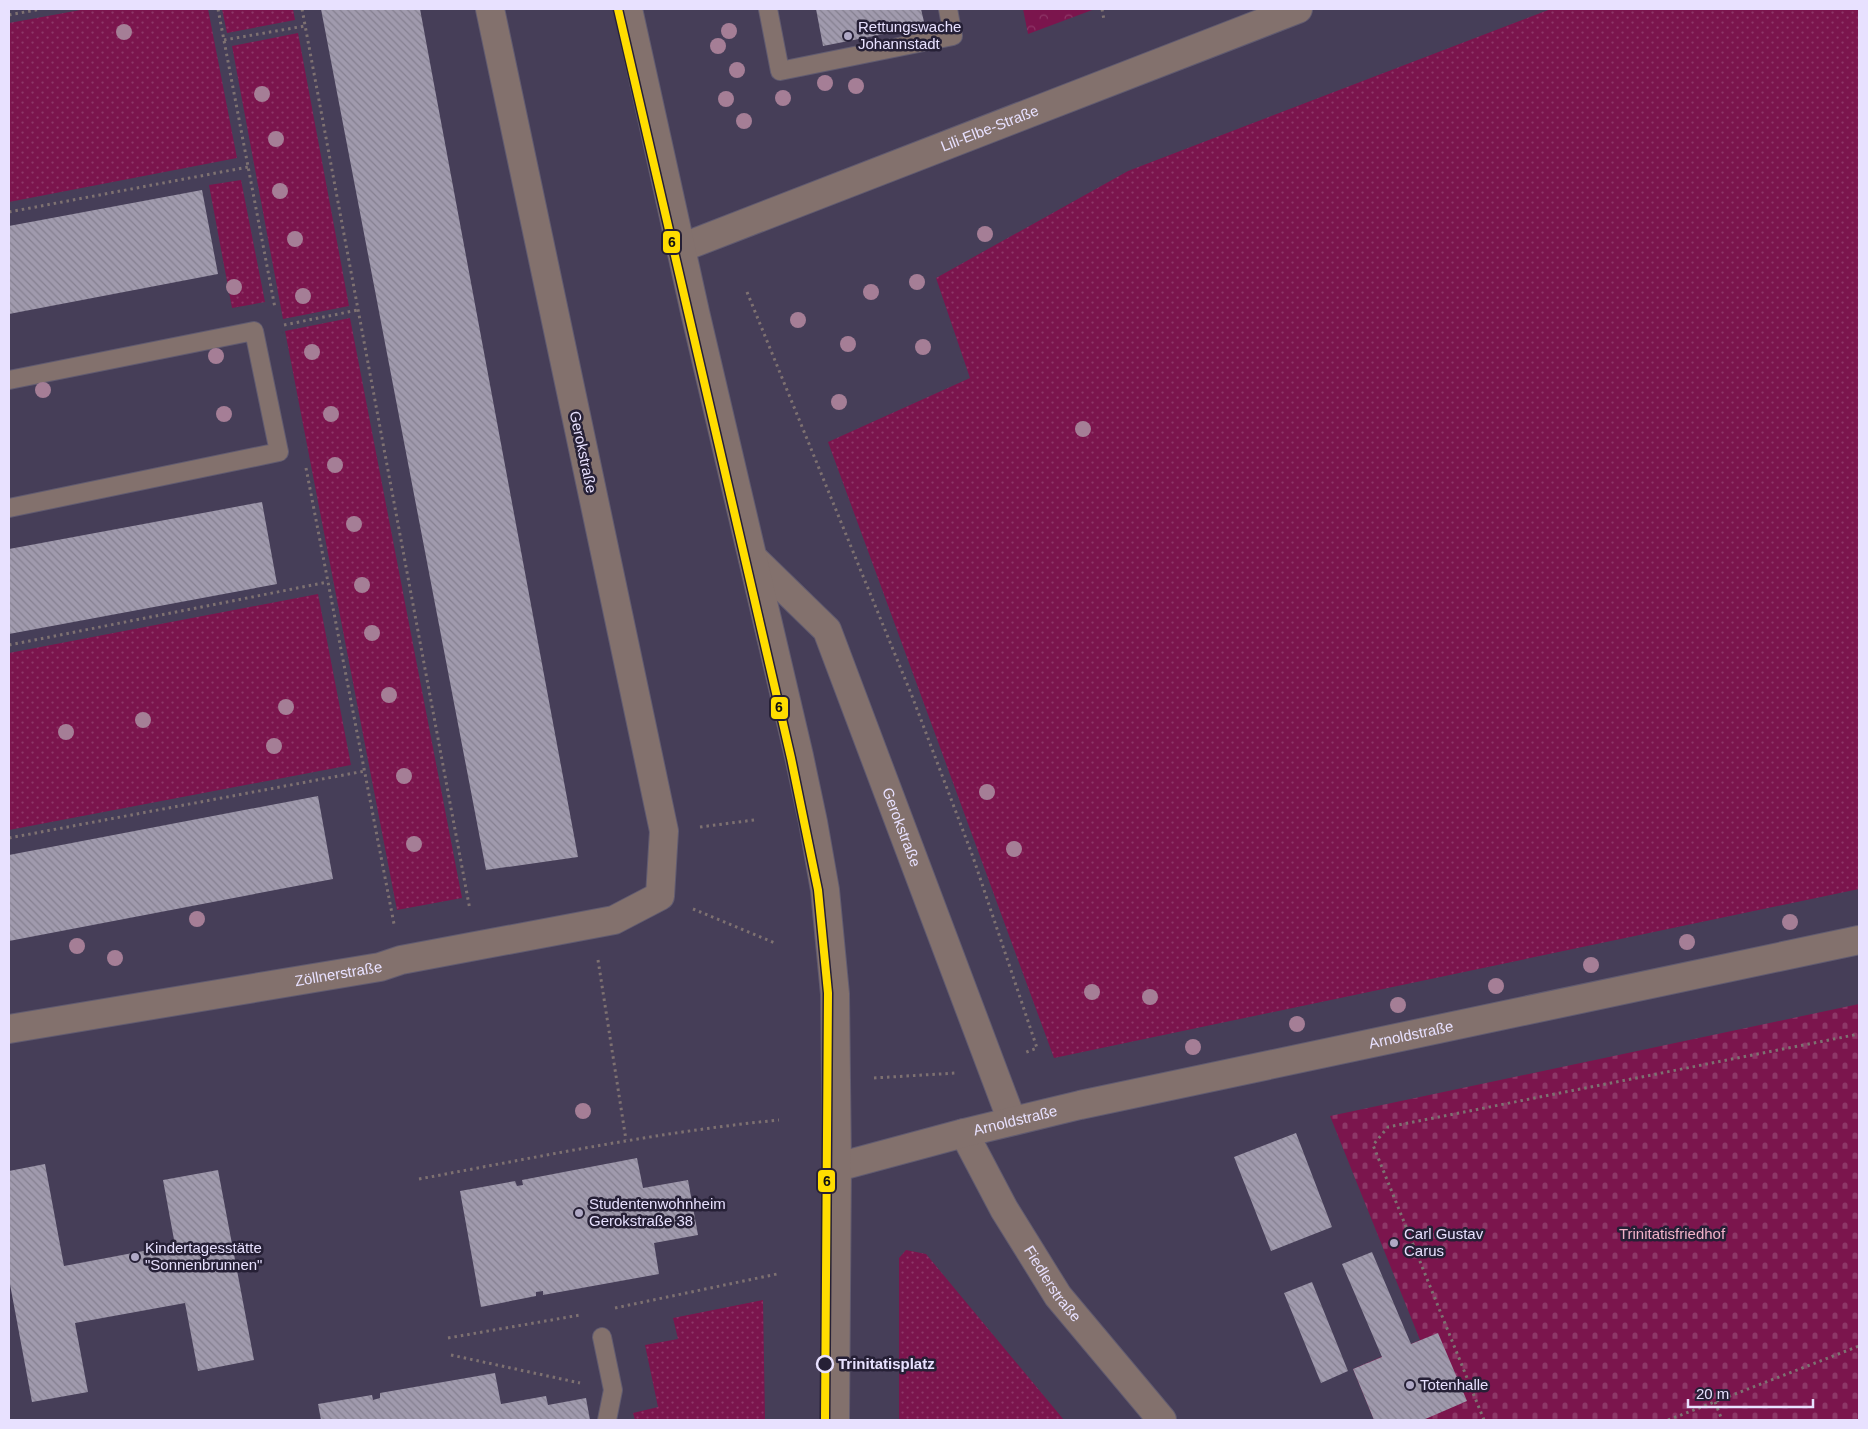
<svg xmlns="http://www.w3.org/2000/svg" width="1868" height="1429" font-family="Helvetica,sans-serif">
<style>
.grass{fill:url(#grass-dots)}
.forest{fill:url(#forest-crowns)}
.cemetery{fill:url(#cemetery-stones)}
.building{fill:url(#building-back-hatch)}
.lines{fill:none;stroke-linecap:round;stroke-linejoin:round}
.service-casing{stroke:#615b70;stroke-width:20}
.minor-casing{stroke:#615b70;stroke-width:30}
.tertiary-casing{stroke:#615b70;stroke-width:30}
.path{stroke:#7e7171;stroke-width:3;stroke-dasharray:2.5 4;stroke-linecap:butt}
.service{stroke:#83716d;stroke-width:18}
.minor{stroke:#83716d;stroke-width:28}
.tertiary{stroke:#83716d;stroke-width:28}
.tram-1-casing{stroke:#262036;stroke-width:11}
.tram-1{stroke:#fd0;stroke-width:8}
.tree{fill:#a57e96}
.poi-dot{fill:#afa8c5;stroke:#262036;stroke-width:2}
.stop-dot{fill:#262036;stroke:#e8e1ff;stroke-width:2.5}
.labels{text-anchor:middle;stroke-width:5;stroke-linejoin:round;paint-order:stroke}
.poi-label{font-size:15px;fill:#e8e1ff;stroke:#262036;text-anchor:start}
.street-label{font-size:15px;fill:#e8e1ff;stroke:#262036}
.park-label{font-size:15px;fill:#f3b2c9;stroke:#262036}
.stop-label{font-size:15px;font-weight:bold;fill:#e8e1ff;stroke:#262036;text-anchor:start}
.line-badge{stroke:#262036;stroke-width:2}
.pale-badge-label{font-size:14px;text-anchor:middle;font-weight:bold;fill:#111}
</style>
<defs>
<pattern id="grass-dots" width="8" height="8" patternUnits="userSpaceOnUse" patternTransform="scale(1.25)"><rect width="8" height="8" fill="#7b154d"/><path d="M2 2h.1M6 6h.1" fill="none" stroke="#8e3768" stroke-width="1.8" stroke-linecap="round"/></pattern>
<pattern id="forest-crowns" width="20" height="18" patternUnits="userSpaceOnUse" patternTransform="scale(1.25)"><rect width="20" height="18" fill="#7b154d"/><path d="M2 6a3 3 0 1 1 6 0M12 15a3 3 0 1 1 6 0" fill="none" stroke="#8e3768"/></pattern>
<pattern id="cemetery-stones" width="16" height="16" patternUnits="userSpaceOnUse" patternTransform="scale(1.25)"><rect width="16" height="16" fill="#7b154d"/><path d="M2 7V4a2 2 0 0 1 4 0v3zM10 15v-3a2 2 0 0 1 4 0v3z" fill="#8e3768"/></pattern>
<pattern id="building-back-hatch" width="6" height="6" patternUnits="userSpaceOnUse" patternTransform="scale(1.25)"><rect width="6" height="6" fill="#a09aad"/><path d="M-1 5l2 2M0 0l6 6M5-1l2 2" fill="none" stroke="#858090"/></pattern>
</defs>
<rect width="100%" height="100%" fill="#463e58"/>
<path class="grass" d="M86 9H208L237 158 9 202V23Z
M222 9H293L295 20 227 33Z
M1551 9H1859V889L1054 1058 828 442 970 378 936 278 1128 171Z
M298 33 349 306 283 319 232 46Z
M241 180 265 302 232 308 209 185Z
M350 318 462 898 397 910 285 331Z
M318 594 351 765 9 830V653Z
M906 1250 926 1254 1064 1420H899V1258Z
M763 1300 765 1420H635L633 1413 658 1407 645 1345 678 1339 673 1318Z"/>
<path class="forest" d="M1023 9H1095L1028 34Z"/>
<path class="cemetery" d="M1859 1004V1420H1374L1353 1369 1420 1340 1330 1116Z"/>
<path class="building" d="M321 9H420L578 857 486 870Z
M816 9H921L925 26 823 46Z
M202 190 218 274 9 314V226Z
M262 502 277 584 9 634V549Z
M318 796 333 879 9 941V855Z
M1296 1133 1332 1227 1271 1251 1234 1157Z
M637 1158 643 1188 688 1180 698 1235 654 1243 659 1274 543 1295V1291L536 1292V1296L481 1307 460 1191 515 1181 517 1186 523 1185 522 1180Z
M45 1164 64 1266 175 1245 163 1180 218 1170 254 1360 198 1371 185 1303 75 1323 88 1392 32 1402 9 1279V1171Z
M1372 1252 1411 1344 1438 1333 1467 1401 1423 1420H1374L1353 1369 1382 1357 1342 1264Z
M1312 1282 1348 1371 1321 1383 1284 1293Z
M495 1373 501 1404 546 1396 548 1405 586 1398 590 1420H321L318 1404 372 1395 373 1400 380 1398V1393Z"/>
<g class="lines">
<defs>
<path id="service" d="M768 9 780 71 953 36 948 9
M9 380 254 331 279 452 9 508
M602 1337 613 1390 607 1420"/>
<g id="minor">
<path id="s1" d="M681 248 1298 9"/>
<path id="s2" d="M753 558 827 630 1012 1121"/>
<path id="s3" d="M9 1029 380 967 401 960 614 920 660 896 664 831 490 9"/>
<path id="s4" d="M964 1133 1004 1209 1058 1296 1162 1420"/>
<path id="s5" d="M837 1165H845L964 1133 1080 1105 1859 940"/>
</g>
<path id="tertiary" d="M628 9 695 312 799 756 813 822 825 890 835 994 837 1165 835 1420"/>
</defs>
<use href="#service" class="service-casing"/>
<use href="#minor" class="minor-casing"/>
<use href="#tertiary" class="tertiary-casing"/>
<path class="path" d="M218 9 275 308
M302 9 470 910
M1102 9 1104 20
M9 15 41 9
M224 40 305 26
M9 212 248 167
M747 292 912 696 973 857 1037 1048 1024 1053
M284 325 358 310
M306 468 394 924
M9 645 328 582
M700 827 754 820
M9 838 365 771
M693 909 775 943
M598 960 626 1140
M874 1078 956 1073
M419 1179C538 1157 657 1132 779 1120
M615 1308 777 1274
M448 1338 580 1315
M451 1355 580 1383
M1715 1402 1722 1420
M1484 1420 1373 1145 1388 1127 1859 1034
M1668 1420 1859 1346"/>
<use href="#service" class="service"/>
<use href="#minor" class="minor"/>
<use href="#tertiary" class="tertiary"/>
<defs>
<path id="tram-1" d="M618 9 791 758 818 890 828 993 825 1420"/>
</defs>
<use href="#tram-1" class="tram-1-casing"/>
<use href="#tram-1" class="tram-1"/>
</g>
<g class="tree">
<circle cx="729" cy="31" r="8"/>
<circle cx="124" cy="32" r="8"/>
<circle cx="718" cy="46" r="8"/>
<circle cx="737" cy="70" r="8"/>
<circle cx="825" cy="83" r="8"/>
<circle cx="856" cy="86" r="8"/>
<circle cx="262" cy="94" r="8"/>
<circle cx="783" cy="98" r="8"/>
<circle cx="726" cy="99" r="8"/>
<circle cx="744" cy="121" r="8"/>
<circle cx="276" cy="139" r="8"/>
<circle cx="280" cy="191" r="8"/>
<circle cx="985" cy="234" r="8"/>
<circle cx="295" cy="239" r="8"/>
<circle cx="917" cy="282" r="8"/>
<circle cx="234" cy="287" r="8"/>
<circle cx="871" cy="292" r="8"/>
<circle cx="303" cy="296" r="8"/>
<circle cx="798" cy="320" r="8"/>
<circle cx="848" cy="344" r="8"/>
<circle cx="923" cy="347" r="8"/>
<circle cx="312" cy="352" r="8"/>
<circle cx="216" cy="356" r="8"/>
<circle cx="43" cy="390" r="8"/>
<circle cx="839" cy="402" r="8"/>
<circle cx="224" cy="414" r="8"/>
<circle cx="331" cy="414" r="8"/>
<circle cx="1083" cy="429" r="8"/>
<circle cx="335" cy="465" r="8"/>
<circle cx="354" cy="524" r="8"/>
<circle cx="362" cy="585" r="8"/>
<circle cx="372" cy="633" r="8"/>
<circle cx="389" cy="695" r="8"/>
<circle cx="286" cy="707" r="8"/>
<circle cx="143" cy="720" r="8"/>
<circle cx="66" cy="732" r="8"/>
<circle cx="274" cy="746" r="8"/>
<circle cx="404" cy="776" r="8"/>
<circle cx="987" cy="792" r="8"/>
<circle cx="414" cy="844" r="8"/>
<circle cx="1014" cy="849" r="8"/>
<circle cx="197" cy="919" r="8"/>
<circle cx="1790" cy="922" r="8"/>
<circle cx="1687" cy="942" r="8"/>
<circle cx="77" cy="946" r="8"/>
<circle cx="115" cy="958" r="8"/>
<circle cx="1591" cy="965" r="8"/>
<circle cx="1496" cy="986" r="8"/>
<circle cx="1092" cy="992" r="8"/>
<circle cx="1150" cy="997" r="8"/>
<circle cx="1398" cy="1005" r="8"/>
<circle cx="1297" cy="1024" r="8"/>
<circle cx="1193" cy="1047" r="8"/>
<circle cx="583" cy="1111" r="8"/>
</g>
<g class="poi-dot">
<circle cx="848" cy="36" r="5"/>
<circle cx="579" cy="1213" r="5"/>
<circle cx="1394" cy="1243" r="5"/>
<circle cx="135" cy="1257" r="5"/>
<circle cx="1410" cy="1385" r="5"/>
</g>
<circle class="stop-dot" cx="825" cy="1364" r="8"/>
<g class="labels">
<g class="poi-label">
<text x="858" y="32">Rettungswache<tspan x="858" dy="17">Johannstadt</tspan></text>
<text x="589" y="1209">Studentenwohnheim<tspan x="589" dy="17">Gerokstraße 38</tspan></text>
<text x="1404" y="1239">Carl Gustav<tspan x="1404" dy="17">Carus</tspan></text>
<text x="145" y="1253">Kindertagesstätte<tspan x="145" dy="17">"Sonnenbrunnen"</tspan></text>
<text x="1420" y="1390">Totenhalle</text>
</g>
<g class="street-label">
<text dy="5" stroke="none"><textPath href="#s1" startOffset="331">Lili-Elbe-Straße</textPath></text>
<text transform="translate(583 452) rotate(78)" y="5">Gerokstraße</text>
<text dy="5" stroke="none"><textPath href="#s2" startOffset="314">Gerokstraße</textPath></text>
<text dy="5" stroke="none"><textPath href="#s3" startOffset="334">Zöllnerstraße</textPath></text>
<text dy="5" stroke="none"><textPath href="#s5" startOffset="589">Arnoldstraße</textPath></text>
<text dy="5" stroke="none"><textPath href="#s5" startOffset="184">Arnoldstraße</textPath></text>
<text dy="5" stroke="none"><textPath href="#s4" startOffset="175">Fiedlerstraße</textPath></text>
</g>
<g class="park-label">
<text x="1672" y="1239">Trinitatisfriedhof</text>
</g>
<g class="stop-label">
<text x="838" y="1369">Trinitatisplatz</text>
</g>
</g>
<g class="line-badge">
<rect x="662" y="230" width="19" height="24" rx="5" fill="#fd0"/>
<rect x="770" y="696" width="19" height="24" rx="5" fill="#fd0"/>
<rect x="817" y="1169" width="19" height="24" rx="5" fill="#fd0"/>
</g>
<g class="pale-badge-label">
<text x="672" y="247">6</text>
<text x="779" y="712">6</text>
<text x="827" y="1186">6</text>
</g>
<rect width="1868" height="1429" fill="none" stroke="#e8e1ff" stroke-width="20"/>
<path d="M1688 1399v8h125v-8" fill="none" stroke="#e8e1ff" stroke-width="2.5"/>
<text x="1696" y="1399" font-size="15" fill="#e8e1ff" stroke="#262036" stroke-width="4" paint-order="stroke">20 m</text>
</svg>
